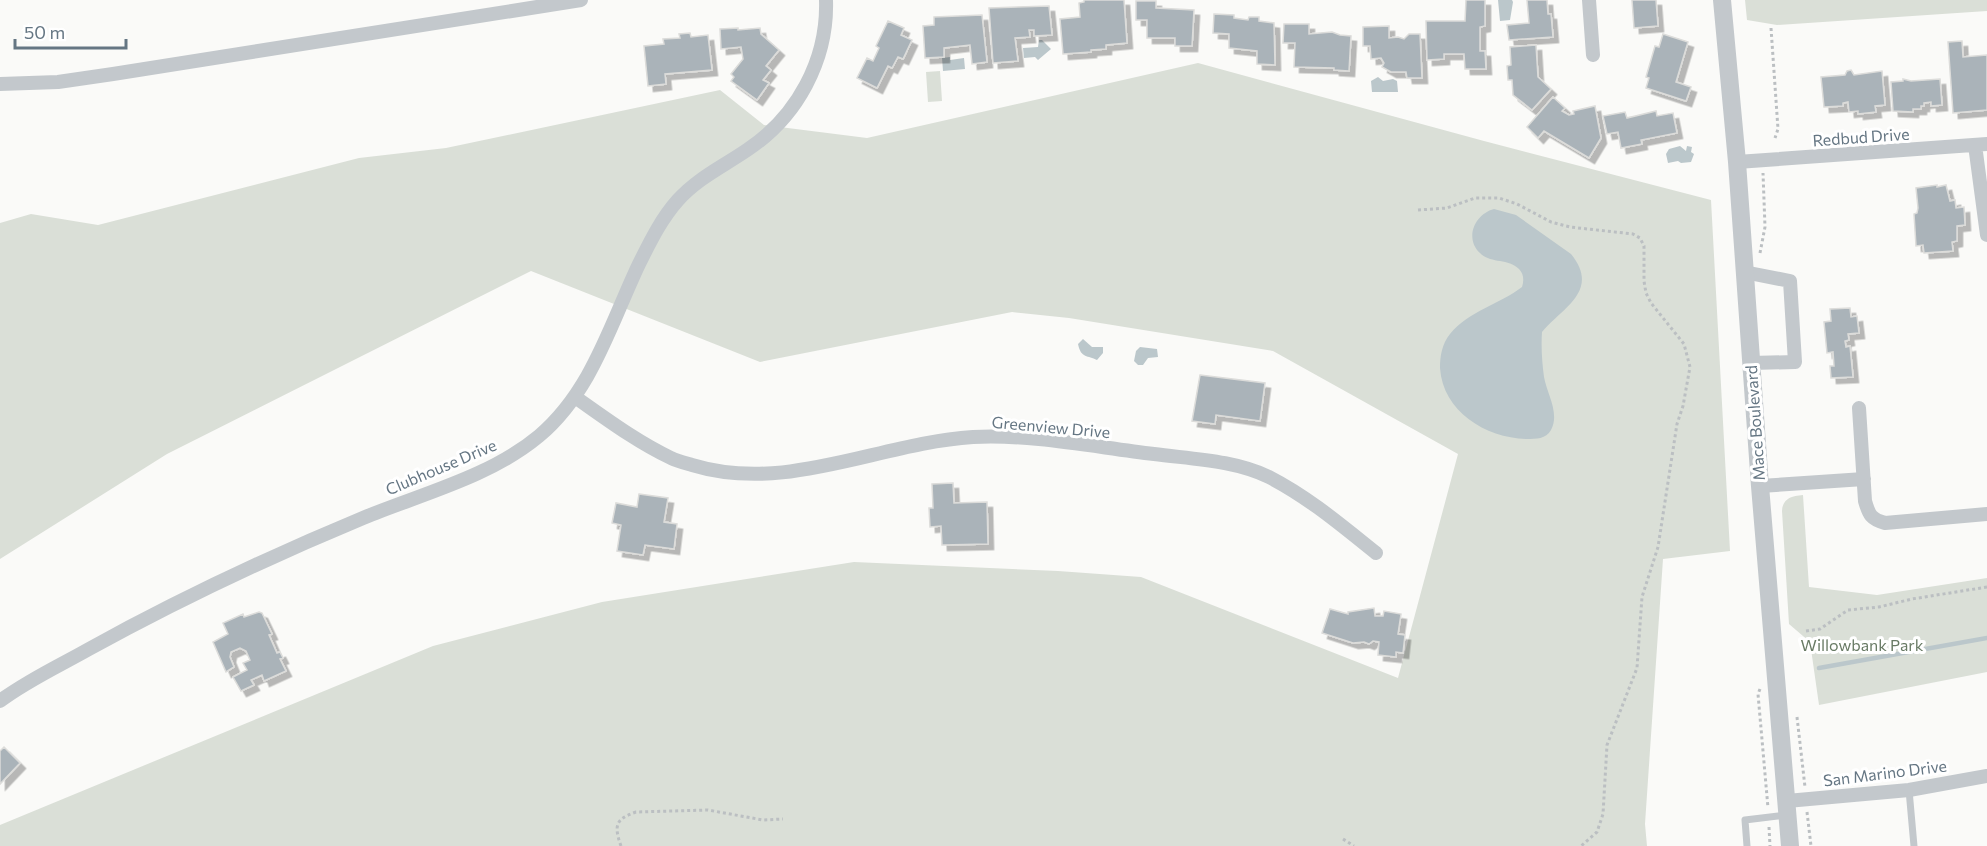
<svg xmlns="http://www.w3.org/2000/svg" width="1987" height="846" font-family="Commissioner,sans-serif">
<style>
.green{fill:#dadfd7}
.water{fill:#bbc7cb}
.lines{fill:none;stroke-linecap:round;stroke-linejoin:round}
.stream{stroke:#bbc7cb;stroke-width:4.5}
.building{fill:#aab3b9;stroke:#dcdcda;stroke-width:1.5;filter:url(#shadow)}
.path{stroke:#bbbfc2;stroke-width:3;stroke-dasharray:3 3;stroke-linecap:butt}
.service{stroke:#c3c8cc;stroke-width:7}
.minor{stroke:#c3c8cc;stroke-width:14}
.tertiary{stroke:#c3c8cc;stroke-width:18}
.labels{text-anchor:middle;stroke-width:6;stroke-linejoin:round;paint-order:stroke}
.street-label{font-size:16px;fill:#657683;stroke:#fff}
.park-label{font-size:16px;fill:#687a64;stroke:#fff}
</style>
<defs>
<filter id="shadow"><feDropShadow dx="5.5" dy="5.5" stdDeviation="0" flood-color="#0004"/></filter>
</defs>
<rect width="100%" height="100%" fill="#fafaf8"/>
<path class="green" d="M1745 0H1987V11L1777 25 1747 20Z
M1198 63 1484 141 1711 200 1730 551 1663 559 1645 824 1647 846H0V825L433 646 602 602 854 562 1058 571 1141 577 1398 678 1458 454 1273 351 1069 318 1012 312 760 362 531 271 167 454 0 559V223L31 214 98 225 359 158 446 148 720 90 764 125 867 138Z
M940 71 942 101 928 102 926 72Z
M1803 495 1809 587 1877 595 1987 578V672L1819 705 1810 642 1789 624 1782 511C1783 498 1792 496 1803 495Z"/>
<path class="water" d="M1498 0H1512L1513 2 1510 20 1500 21Z
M1039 40H1042L1051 49 1038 60 1035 57 1024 58 1023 48 1038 47Z
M950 57V60L964 58 965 69 943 71 942 58Z
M1378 77 1383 81 1393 79 1397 81 1398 92H1372L1371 81Z
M1680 146 1686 151 1687 146 1692 147 1691 152 1694 154 1691 162 1681 163 1678 161 1668 163 1666 154 1669 149Z
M1494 209 1516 215 1571 254C1601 291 1562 308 1542 332 1541 347 1542 362 1544 377 1547 394 1560 413 1551 430 1546 439 1536 439 1527 439 1486 438 1443 412 1440 368 1440 356 1442 344 1450 334 1469 311 1500 304 1522 287 1524 281 1524 274 1519 269 1508 258 1491 264 1480 253 1464 238 1475 214 1494 209Z
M1083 339 1092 347H1103V353L1097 360C1088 355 1081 359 1078 344Z
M1140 347 1157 349 1158 357 1148 358 1143 365H1138L1134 361 1136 351Z"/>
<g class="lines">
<path class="stream" d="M1819 668 1987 638"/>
</g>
<path class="building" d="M1084 0H1124L1127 43 1106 45V49L1091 50V52L1063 54 1060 19 1080 17 1079 3 1084 2Z
M1466 0H1485V26L1480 27V51H1485L1486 69H1465L1464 54H1444V59L1427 60 1426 21H1465Z
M1527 0H1547L1548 14H1551L1553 37 1509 40 1507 25 1529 23Z
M1632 0H1656L1658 26 1634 28Z
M1136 1H1156V8L1194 10 1192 46H1175V38H1147V20H1136Z
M1049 6 1052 35 1034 36V30H1029L1030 37 1015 38 1018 61 993 63 989 8Z
M1214 14 1234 15V18L1248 20 1249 17H1259V21L1274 23 1275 65 1257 64V51L1229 48V34L1213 33Z
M982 15 987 62 972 64 970 45 944 48V57L925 58 923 26 934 25V17Z
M888 21 904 28 901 35 912 40 903 59 898 57 892 68 888 66 877 88 857 78 867 58 873 61 879 48 876 46Z
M1284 24H1309V34L1332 32 1340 35 1351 36 1349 71 1334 70V68L1294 67 1295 43H1283Z
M1389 26V38L1398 37 1404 39 1409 34H1420L1422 78H1407L1406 72H1391L1382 67 1384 63 1381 58 1371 59 1370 46H1363V27Z
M738 28V30L760 28 761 34 779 50 766 66 771 70 763 80 769 83 757 100 731 81 734 77 731 74 743 59 741 47 721 49 720 29Z
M690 33 691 37 708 35 712 70 665 74 666 84 648 86 644 46 664 44 663 39 680 38 679 34Z
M1663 34 1688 42 1676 82 1691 87 1686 101 1646 88 1649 78 1646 77 1655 46 1659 47Z
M1962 41 1963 57 1987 55V110L1953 113 1948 42Z
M1536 45 1538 77 1551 89 1532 110 1513 95 1512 80H1508L1507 66 1511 65 1510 47Z
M1851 70 1854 75 1882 71 1885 105 1875 106 1876 112 1858 114V111L1849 112 1848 102 1843 103V106L1824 107 1821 77 1845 75 1847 71Z
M1903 79 1911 81 1940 79 1942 105 1931 106V102L1924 103V106H1921V109H1913V112L1893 111 1891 82 1903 81Z
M1553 97 1565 108 1562 111 1569 115 1574 114 1573 111 1595 106 1601 138 1589 158 1544 131 1538 138 1527 127Z
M1656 111 1657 116 1673 113 1677 133 1641 140 1642 144 1621 148 1618 132 1607 134 1603 116 1625 112 1627 118Z
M1937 185V187L1946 185 1950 201 1955 200 1956 208 1964 207 1965 225 1957 226V241L1952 242 1953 251 1924 253 1923 245 1916 246 1914 214 1917 213 1918 208 1916 188Z
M1850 308 1851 317 1857 316 1859 333 1848 334 1849 340 1845 341 1846 347 1850 346 1853 377 1831 378 1830 366H1834L1833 352 1827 353 1824 322 1831 321 1830 309Z
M1200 375 1265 383 1260 421 1216 415 1215 424 1192 421Z
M953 483 954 503 987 502 988 544 942 545 941 526 930 527 929 508H933L932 484Z
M639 494 668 498 664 522 677 524 674 549 645 545 643 555 617 551 621 525 612 523 616 503 637 507Z
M1374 608 1375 616H1383L1384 611 1401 614 1398 634 1405 635 1403 653 1396 652V657L1378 655 1379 642 1373 641 1369 644 1364 642 1353 643 1322 633 1330 609 1348 614V612Z
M259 612 262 613 272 634 269 635 277 653 280 652 283 658 280 659 286 671 264 681 262 675 251 680 254 685 241 691 233 677 247 670 243 663 250 660 246 651 240 648 231 652 230 657 234 667 226 672 213 642 228 634 223 623 243 614 244 617Z
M4 747 20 763 0 784V751Z"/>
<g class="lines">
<path class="path" d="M1771 28 1778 129 1775 138
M1418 210 1447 208 1475 198H1499L1517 204 1551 222 1570 227 1633 234 1640 238 1644 246V281L1646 293 1651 303 1684 344 1690 367 1683 406 1677 424 1658 547 1642 597 1637 668 1607 745 1603 814 1597 832 1581 846
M1760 253 1765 227 1763 173
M1806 631 1820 629 1848 610 1879 607 1912 599 1987 587
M1760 689 1758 694 1768 808
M1797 717 1805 787
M1807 812 1811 846
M1769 827 1770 846
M1343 839 1354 846
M621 846C614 826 615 819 636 812L708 810 763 820 783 819"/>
<path class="service" d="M1909 790 1914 846
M1747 846 1745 820 1786 815"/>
<path class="minor" d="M1589 0 1593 55
M0 84 58 82 113 74 581 0
M1975 145 1987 235
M1737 162 1987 144
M1744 272 1790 281 1795 362 1751 363
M575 397C605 418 637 442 671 458 677 461 685 463 692 465 787 494 879 443 973 437 1033 434 1094 447 1154 454 1191 459 1234 460 1269 477 1308 497 1341 525 1376 553
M1859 408 1865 501C1869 515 1871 519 1885 523L1987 514
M1760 486 1864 479
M0 701C28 680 59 666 89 649 178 600 269 557 363 518 421 494 490 477 539 436 592 391 610 325 639 264 650 242 661 219 678 200 698 178 722 167 747 150 797 117 828 60 826 0
M1787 801 1909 790 1987 776"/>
<path class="tertiary" d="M1722 0 1737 162 1760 486 1790 846"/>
</g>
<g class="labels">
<g class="street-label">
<text transform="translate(1861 137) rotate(-4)" y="6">Redbud Drive</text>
<text transform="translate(1755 423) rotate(-94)" y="6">Mace Boulevard</text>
<text transform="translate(1051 427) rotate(5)" y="6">Greenview Drive</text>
<text transform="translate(441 467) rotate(-23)" y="6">Clubhouse Drive</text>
<text transform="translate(1885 773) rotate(-7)" y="6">San Marino Drive</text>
</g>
<g class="park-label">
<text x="1862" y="651">Willowbank Park</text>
</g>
</g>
<path d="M15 39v9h111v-9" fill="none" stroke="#657683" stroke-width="3"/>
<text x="24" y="39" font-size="18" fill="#657683" stroke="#ffffff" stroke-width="4.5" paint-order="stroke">50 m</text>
</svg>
